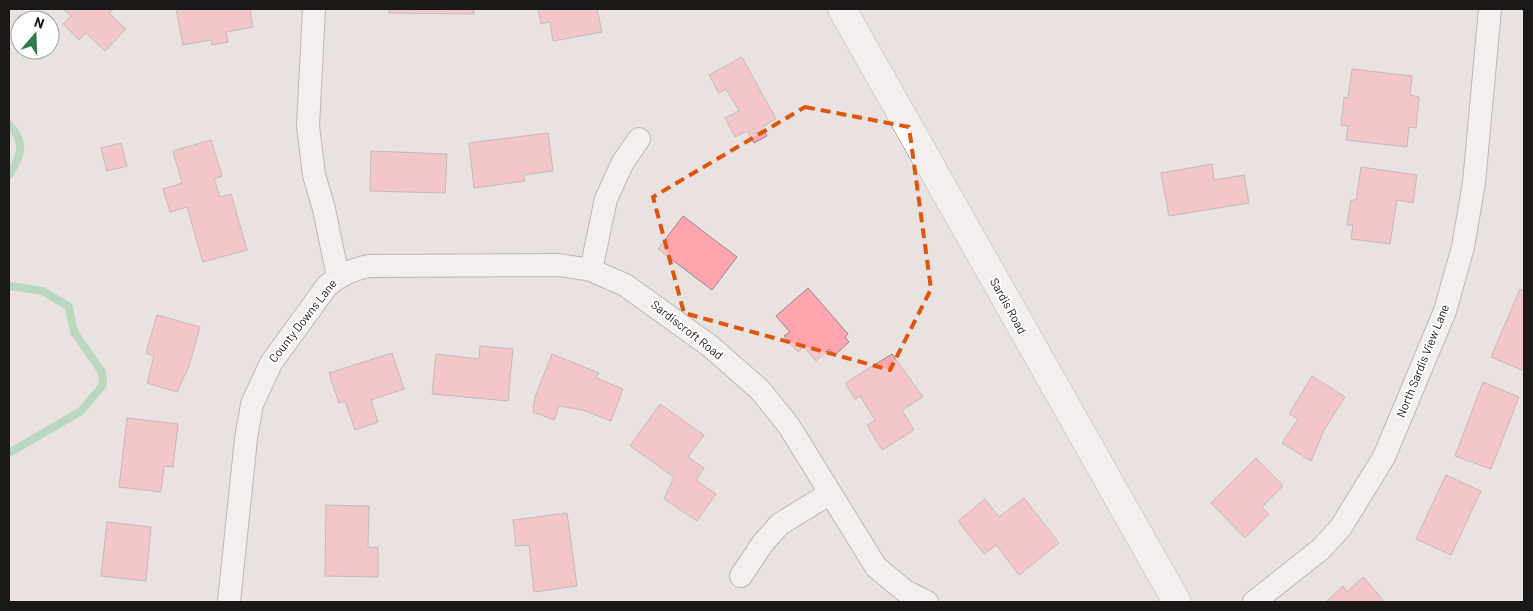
<svg xmlns="http://www.w3.org/2000/svg" width="1533" height="611" font-family="Barlow,sans-serif">
<style>
.lines{fill:none;stroke-linecap:round;stroke-linejoin:round}
.stream{stroke:#82cd98;stroke-width:8}
.building{fill:#ffa5ad;stroke:#938a8b}
.minor-casing{stroke:#8b8283;stroke-width:24}
.secondary-casing{stroke:#8b8283;stroke-width:29}
.minor{stroke:#fff;stroke-width:22}
.secondary{stroke:#fff;stroke-width:28}
.marked{fill:none;stroke:#de560d;stroke-width:4;stroke-dasharray:10 6;stroke-linejoin:round}
.labels{text-anchor:middle;stroke-width:4;stroke-linejoin:round;paint-order:stroke}
.street-label{font-size:12px;fill:#1a1717;stroke:#fff}
</style>
<rect width="100%" height="100%" fill="#eae1e1"/>
<g class="lines">
<path class="stream" d="M9 124C26 144 22 154 9 175
M9 286 43 291 69 307 74 332 102 372 103 385 81 411 9 453"/>
</g>
<path class="building" d="M63 9H114L109 13 126 29 105 51 86 33 79 40 63 24 71 16Z
M176 9H250L253 27 226 32 228 42 212 45 211 40 183 45Z
M389 9H474V14L389 13Z
M538 9H597L602 32 553 41 550 22 541 24Z
M742 57 776 119 762 127 767 136 754 143 747 131 735 137 725 118 739 111 726 89 719 93 709 75Z
M1352 69 1412 76 1410 95 1419 97 1416 128 1409 127 1407 147 1346 140 1348 126 1341 125 1344 97 1348 98Z
M548 133 553 171 524 175 525 181 474 188 469 143Z
M211 140 222 176 214 179 220 197 231 194 247 250 203 262 187 207 170 212 163 189 182 183 173 151Z
M121 143 127 166 107 171 101 148Z
M371 151 447 154 445 193 370 191Z
M1212 164 1214 180 1244 175 1249 203 1169 216 1161 173Z
M1361 167 1417 175 1413 203 1397 200 1390 244 1351 239 1353 225H1347L1351 200H1356Z
M683 216 737 257 712 290 658 249Z
M808 288 848 334 845 337 849 342 835 355 829 349 816 361 804 347 798 352 784 336 790 332 776 316Z
M1520 289 1524 291V371L1491 357Z
M157 315 200 327 189 366 177 392 147 383 154 356 146 353Z
M480 346 513 349 508 401 432 394 436 354 479 359Z
M392 353 404 389 371 400 378 422 355 430 345 401 339 403 329 373Z
M552 354 599 373 596 378 623 389 611 421 583 410 559 406 554 420 533 412 535 397Z
M892 354 923 397 902 410 914 430 882 450 867 425 875 420 860 396 855 399 845 383Z
M1312 376 1345 397 1324 430 1311 461 1282 443 1298 419 1289 414Z
M1483 382 1519 397 1491 469 1455 456Z
M660 404 704 435 688 457 704 468 696 480 716 494 697 521 664 499 674 477 630 446Z
M127 418 178 424 173 467 164 466 161 492 119 487Z
M1256 458 1283 486 1262 507 1269 514 1245 538 1211 503Z
M1446 475 1481 491 1451 555 1416 539Z
M1024 498 1059 543 1019 575 996 545 984 554 958 521 985 499 999 517Z
M326 505 369 506 368 547 378 548V577L325 576Z
M567 513 577 586 534 592 529 545 516 546 513 520Z
M107 522 151 527 146 581 101 576Z
M1363 577 1385 602H1326L1343 586 1347 592Z"/>
<g class="lines">
<defs>
<path id="minor" d="M314 9 308 126 314 175 324 209 338 277
M591 270 606 199 623 162 639 139
M741 576 763 543 780 524 829 494
M229 602 246 439 252 404 271 363 327 286C340 275 352 269 369 266L559 265 591 270 625 285 710 346 760 390 789 426 876 567 905 591 927 602
M1254 602 1321 549 1341 527 1384 457 1445 311 1463 247 1474 183 1490 9"/>
<path id="secondary" d="M842 9 1177 602"/>
</defs>
<use href="#minor" class="minor-casing"/>
<use href="#secondary" class="secondary-casing"/>
<use href="#minor" class="minor"/>
<use href="#secondary" class="secondary"/>
</g>
<path d="M0 0H1533V611H0ZM805 107 909 127 931 289 890 370 684 313 653 197Z" fill="#eae1e1" fill-opacity=".55" fill-rule="evenodd"/>
<path class="marked" d="M805 107 909 127 931 289 890 370 684 313 653 197Z"/>
<g class="labels">
<g class="street-label">
<text transform="translate(1008 306) rotate(61)" y="4">Sardis Road</text>
<text transform="translate(303 321) rotate(-52)" y="4">County Downs Lane</text>
<text transform="translate(687 330) rotate(38)" y="4">Sardiscroft Road</text>
<text transform="translate(1423 361) rotate(-68)" y="4">North Sardis View Lane</text>
</g>
</g>
<rect width="1533" height="611" fill="none" stroke="#1a1717" stroke-width="20"/>
<g transform="translate(35 35) rotate(19)"><circle r="24" fill="#ffffff" stroke="#a3a2a2"/>
<path d="M0-4L9 19L0 12L-9 19Z" fill="#2f7b4b"/>
<text y="-8" font-size="14" font-weight="bold" text-anchor="middle" fill="#1a1717">N</text>
</g>
</svg>
